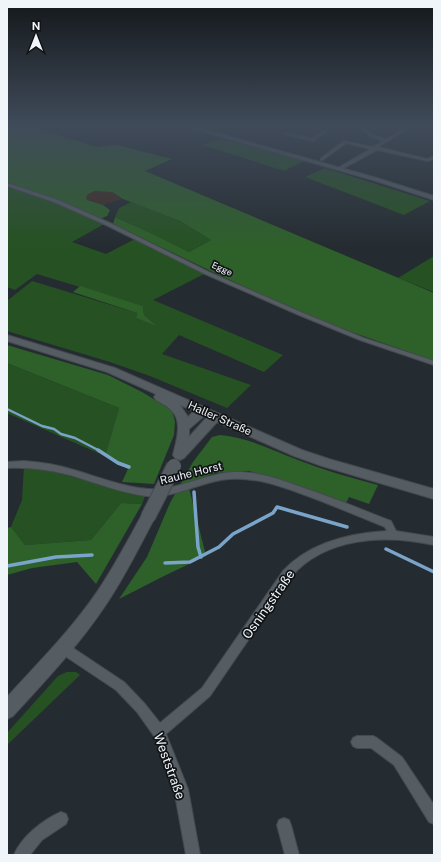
<svg xmlns="http://www.w3.org/2000/svg" width="441" height="862" font-family="'Public Sans',sans-serif">
<style>
.commercial{fill:#3f2e25}
.green{fill:#265223}
.forest{fill:#2e602a}
.lines{fill:none;stroke-linecap:round;stroke-linejoin:round}
.stream-far1{stroke:#7aa4c9;stroke-width:2.5}
.stream{stroke:#7aa4c9;stroke-width:3.5}
.street-casing{stroke:#444a4f;stroke-width:2}
.secondary-casing{stroke:#444a4f;stroke-width:2}
.street{fill:#555d63;fill-rule:evenodd}
.secondary{fill:#555d63;fill-rule:evenodd}
.secondary-bridge-casing{stroke:#444a4f;stroke-width:16;stroke-linecap:butt}
.secondary-bridge{stroke:#555d63;stroke-width:14}
.labels{text-anchor:middle;stroke-width:3.5;stroke-linejoin:round;paint-order:stroke}
.far-street-label{font-size:9px;fill:#f0f5f9;stroke:#111416}
.street-label{font-size:11px;fill:#f0f5f9;stroke:#111416}
.near-street-label{font-size:13px;fill:#f0f5f9;stroke:#111416}
</style>
<rect width="100%" height="100%" fill="#252c31"/>
<path class="commercial" d="M95 191 112 192 123 199 103 205 87 200 86 197 88 194Z"/>
<path class="green" d="M221 138 304 161 284 171 203 145Z
M325 168 430 201 404 215 305 177Z
M7 185 54 202 104 224 72 242 106 254 135 239 206 273 153 300 283 355 264 372 179 335 162 354 251 385 227 408 150 376 110 362 7 331V301L32 281 137 313 136 318 156 325 144 315 143 306 37 274 15 290 7 287Z
M131 202 180 221 211 240 189 252 151 233 115 217 119 208Z
M434 256V292L398 278Z
M7 363 119 408 105 456 9 414 7 415Z
M24 467 49 471 145 496 142 504 121 503 91 540 25 545 11 527 22 500Z
M67 672H76L80 675 7 745V733L58 676Z"/>
<path class="forest" d="M7 127H33L97 147 117 145 172 159 145 171 434 293V361C390 345 346 331 303 313 238 285 176 254 113 224L115 217 151 233 189 252 211 240 180 221 123 199 112 192 95 191 88 194 86 197 87 200 103 205 110 210 107 216 100 219 7 182Z
M80 286 143 306 144 315 157 326 136 318 137 313 73 292Z
M7 345 108 375 142 392 172 410 175 422 174 435 154 484 122 482 128 469 105 456 119 408 7 363Z
M220 435C250 438 271 450 298 460 324 470 351 478 378 485L369 504 349 497 346 503 309 489 249 471 215 473 188 484 206 556 164 576 119 599 147 557 170 503 193 462 212 437Z
M121 503 142 504 96 584 77 562 32 568 7 575V528L11 527 25 545 91 540Z"/>
<g class="lines">
<path class="stream-far1" d="M7 409 42 426 54 429 61 434 75 438 100 451"/>
<path class="stream" d="M98 450 118 463 129 467
M194 492 198 547 201 557
M386 549 434 572
M165 563 190 562 219 547 233 534 273 513 277 507 347 527
M7 566 56 557 92 555"/>
<defs>
<path id="street" d="M329 127H333L313 141 285 134 287 133 312 139Z
M359 127H363L373 135 386 139 407 127H411L378 147 427 159 434 156V159L428 161 377 150 340 170H338V168L370 149 346 143 323 160H321V158L344 141 373 147 383 141 371 137Z
M7 183 58 200 110 223 209 272 303 313 364 338 434 361V365L360 340 299 315 205 274 106 225 54 202 7 186Z
M24 461C41 462 58 465 74 470 98 477 123 487 148 489 177 491 204 474 233 472 256 471 277 478 298 486 329 496 360 509 391 521L396 531 434 537V545C386 534 325 537 291 577L210 696 166 734 188 789 200 855H186L174 789 154 736 137 712 116 690 59 652 57 648 59 644 63 643 67 644 124 682 145 704 160 723 202 688 283 571C309 543 350 533 387 531L385 527C358 516 332 505 305 495 280 486 256 477 229 479 201 481 175 499 146 496 121 493 97 483 73 476 51 470 30 467 7 468V462Z
M357 736H373L377 738 402 757 434 805V824L429 822 394 765 371 748H357L353 746 351 742 353 738Z
M61 812 66 814 68 819 66 824 42 840 30 855H14C22 836 43 820 61 812Z
M284 818 289 820 291 825 299 855H285L277 825 279 820Z"/>
<path id="secondary" d="M187 127H195L377 178 434 196V200L373 180Z
M7 335 115 368 302 450 329 459 434 489V499L322 466 294 456 217 422 184 458 180 460 175 458 173 455C176 442 183 422 172 411 168 406 161 403 156 400L154 397 156 394 107 372 7 341ZM180 405 194 411 188 417ZM204 416 207 417 189 437V429Z
M148 511 153 513 155 517C140 546 125 576 107 603 80 644 46 680 13 716L7 719V697C38 663 71 630 97 592 114 567 128 540 143 513Z"/>
</defs>
<use href="#street" class="street-casing"/>
<use href="#secondary" class="secondary-casing"/>
<use href="#street" class="street"/>
<use href="#secondary" class="secondary"/>
<defs>
<path id="secondary-bridge" d="M148 517 174 466"/>
</defs>
<use href="#secondary-bridge" class="secondary-bridge-casing"/>
<use href="#secondary-bridge" class="secondary-bridge"/>
</g>
<linearGradient id="sky" x2="0" y2="1"><stop stop-color="#14181b"/><stop offset="0.51" stop-color="#404b5a"/><stop offset="1" stop-color="#404b5a" stop-opacity="0"/></linearGradient>
<rect width="441" height="247" fill="url(#sky)"/>
<g class="labels">
<g class="far-street-label">
<text transform="translate(222 269) rotate(24)" y="3">Egge</text>
</g>
<g class="street-label">
<text transform="translate(220 418) rotate(24)" y="4">Haller Straße</text>
<text transform="translate(191 473) rotate(-14)" y="4">Rauhe Horst</text>
</g>
<g class="near-street-label">
<text transform="translate(268 604) rotate(-55)" y="5">Osningstraße</text>
<text transform="translate(170 766) rotate(70)" y="5">Weststraße</text>
</g>
</g>
<rect width="441" height="862" fill="none" stroke="#f0f5f9" stroke-width="16"/>
<g transform="translate(36 36)" stroke="#111416" stroke-width="3" paint-order="stroke">
<path d="M0-3L7 15L0 10L-7 15Z" fill="#f0f5f9"/>
<text y="-6" font-size="11" font-weight="bold" text-anchor="middle" fill="#f0f5f9">N</text>
</g>
</svg>
